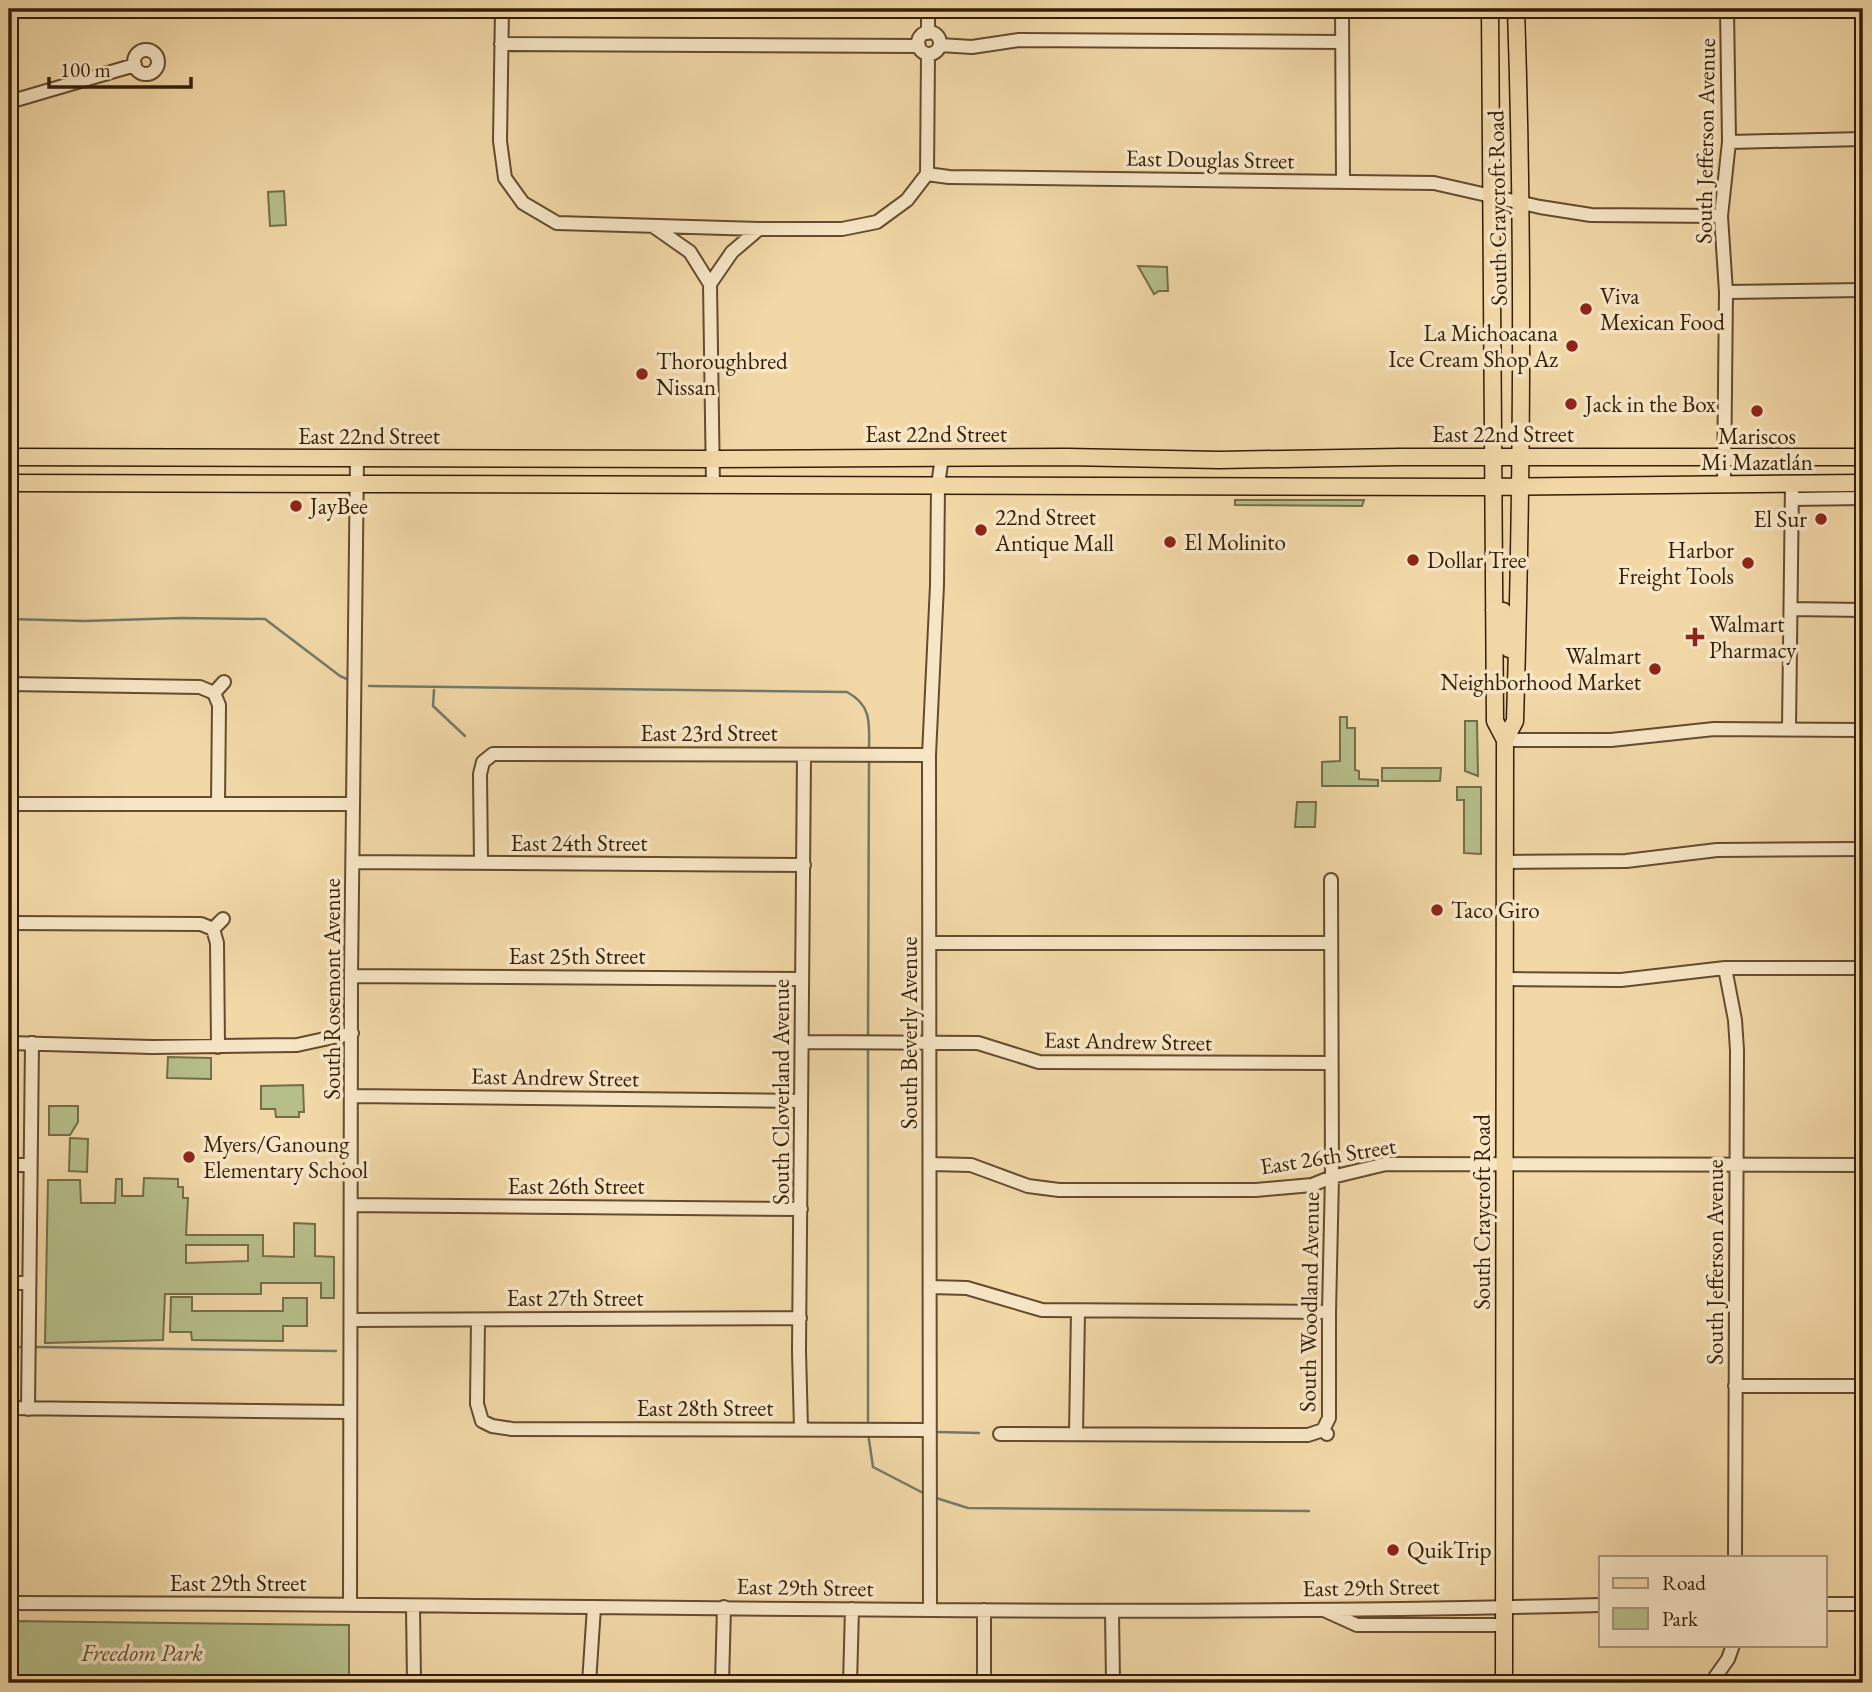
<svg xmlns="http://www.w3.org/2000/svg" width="1872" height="1692" font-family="'EB Garamond',serif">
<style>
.green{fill:#b6bf8a;stroke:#746e48;stroke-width:2;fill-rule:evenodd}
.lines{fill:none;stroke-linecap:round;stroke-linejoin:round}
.stream{stroke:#727a6b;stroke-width:2.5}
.minor-casing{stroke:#634c2e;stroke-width:16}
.major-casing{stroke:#331d06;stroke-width:19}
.minor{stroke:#f7e6c6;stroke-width:12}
.major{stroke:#f2d8a7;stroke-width:16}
.poi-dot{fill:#8f2418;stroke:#f7e6c6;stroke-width:2.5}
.labels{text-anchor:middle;stroke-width:7;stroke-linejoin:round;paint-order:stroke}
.street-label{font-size:23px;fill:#331d06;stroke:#f7e6c6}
.poi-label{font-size:23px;fill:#331d06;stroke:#f7e6c6;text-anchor:start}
.park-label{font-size:23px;font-style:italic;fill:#5a4e2e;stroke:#f7e6c6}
</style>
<rect width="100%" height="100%" fill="#f2d8a7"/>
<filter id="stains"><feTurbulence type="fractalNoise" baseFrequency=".00286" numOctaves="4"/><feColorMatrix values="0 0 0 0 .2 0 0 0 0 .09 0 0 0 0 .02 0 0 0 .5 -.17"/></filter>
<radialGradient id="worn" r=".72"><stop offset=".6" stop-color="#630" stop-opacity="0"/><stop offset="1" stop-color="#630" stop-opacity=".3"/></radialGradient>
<path class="green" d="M284 191 286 225 270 226 268 192Z
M1138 266 1167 267 1168 291H1159L1154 294Z
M1235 500H1364L1362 506 1235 505Z
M1340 717H1347V728H1355V770L1359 771V779L1378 780V786H1322V762L1340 761Z
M1465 721H1477L1478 776 1465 771Z
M1382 768H1441L1440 781H1382Z
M1457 787H1481V854L1464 853V800H1457Z
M1297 802H1316L1315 827H1295Z
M168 1057 211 1058V1079L167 1078Z
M303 1085 304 1112H299V1117H276L275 1109H261V1086Z
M49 1106H78V1122L70 1135H49Z
M70 1138 88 1139 87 1172 69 1171Z
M144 1178 178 1179V1187H183V1198H188L186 1235H263V1256L294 1257V1223L315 1224V1256L334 1257V1298H321V1283H261V1294H165L163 1340 45 1343 48 1180H80L81 1203H115L116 1179H122V1196H143ZM186 1245H248V1261L186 1263Z
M171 1297H192V1311H283V1298H307V1326H283V1341L192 1340 191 1332H170Z
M9 1621 349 1625V1683H9Z"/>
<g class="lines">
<path class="stream" d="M9 619 85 621 181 618 265 619 340 676 347 679
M369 686 847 692C873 706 869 725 869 751
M434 690 433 706 465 736
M868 1038 869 757
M9 1347H24
M34 1347 336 1351
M868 1426V1048
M937 1432 979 1433
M868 1433 873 1467 927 1495
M933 1497 968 1508 1309 1511"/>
<defs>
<path id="minor" d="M502 9 500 141 505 178 523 203 557 223 759 229H842L877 222 907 200 927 174
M928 9V33
M1342 9 1343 181
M918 43a11 11 0 1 1 22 0a11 11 0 1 1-22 0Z
M501 44 919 46
M940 45 972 47 1019 40 1341 42
M134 62a12 12 0 1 1 24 0a12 12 0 1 1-24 0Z
M9 102 135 65
M1729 142 1863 139
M927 174 949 177 1434 183 1540 207 1591 215 1721 216
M927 174 928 54
M653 226 690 252 710 284
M1726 292 1863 290
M1724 484 1726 292 1721 216 1729 142 1727 9
M713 486 710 284 732 252 759 229
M1792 499 1863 498
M1791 609 1863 610
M9 684 200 687 214 693
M214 693 219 705 218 804
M214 693 224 682
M1789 729 1792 484
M1505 740H1611L1714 729 1863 730
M9 804H353
M354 862 804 865
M1504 862 1626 861 1717 850 1863 849
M481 863 480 774 483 762 493 754 929 755
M9 923 201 924 213 929
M213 929 217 943 218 1047
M213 929 223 919
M930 943H1330
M1725 968 1735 1020 1737 1050 1735 1557
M351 976 802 979
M1505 979 1621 980 1725 968H1863
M802 1042 978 1043 1039 1062 1330 1063
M9 1043 152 1047 297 1045 352 1033
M352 1096 801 1101
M930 1164 971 1165 1028 1186 1059 1190H1256L1312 1185 1332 1177 1386 1164 1863 1165
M9 1165H30
M351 1205 801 1209
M9 1283H29
M931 1287 967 1288 1042 1310 1329 1312
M351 1320 800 1318
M478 1320 477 1404 482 1421
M1735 1386H1863
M9 1408 349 1412
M28 1409 32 1043
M482 1421 492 1426 512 1429 929 1430
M801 1429 799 1351 804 755
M1323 1430 1329 1418V1312L1332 1177 1331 880
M1000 1434 1308 1435 1323 1430 1327 1434
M1076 1434 1078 1311
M9 1603C539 1603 1070 1619 1601 1605
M350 1604 351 976 357 459
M1825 1604H1863
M413 1606 414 1683
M930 1609 929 755 937 585 938 485 942 457
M1326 1611 1357 1625H1504
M1112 1612 1113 1683
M589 1683 594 1607
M722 1683 724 1607
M850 1683 852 1609
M984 1683V1610
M1711 1683 1728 1659 1733 1645"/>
<path id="major" d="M1490 9 1495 721 1505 740 1504 1683
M9 457 712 459 1067 457 1219 460 1399 457H1863
M9 483 1472 487 1863 483
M1494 610 1503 611 1505 614 1509 649
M1505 740 1515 721C1522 484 1524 246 1516 9"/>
</defs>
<use href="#minor" class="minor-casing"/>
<use href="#major" class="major-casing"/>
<use href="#minor" class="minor"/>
<use href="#major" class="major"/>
</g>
<g class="poi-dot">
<circle cx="1586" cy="309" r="7"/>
<circle cx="1572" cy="346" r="7"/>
<circle cx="642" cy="374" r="7"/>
<circle cx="1571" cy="404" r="7"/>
<circle cx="1757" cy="411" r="7"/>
<circle cx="296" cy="506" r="7"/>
<circle cx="1821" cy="519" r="7"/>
<circle cx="981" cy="530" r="7"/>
<circle cx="1170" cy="542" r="7"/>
<circle cx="1413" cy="560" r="7"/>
<circle cx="1748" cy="563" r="7"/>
<path d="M1691.5 626.5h7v7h7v7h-7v7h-7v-7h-7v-7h7z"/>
<circle cx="1655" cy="669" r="7"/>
<circle cx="1437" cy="910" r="7"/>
<circle cx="189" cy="1157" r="7"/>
<circle cx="1393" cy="1550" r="7"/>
</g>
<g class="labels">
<g class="street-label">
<text transform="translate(1705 141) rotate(-89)" y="8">South Jefferson Avenue</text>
<text transform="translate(1210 159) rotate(1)" y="8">East Douglas Street</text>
<text transform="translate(1497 208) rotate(-91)" y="8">South Craycroft Road</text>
<text x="936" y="442">East 22nd Street</text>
<text x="1503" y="442">East 22nd Street</text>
<text x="369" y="444">East 22nd Street</text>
<text x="709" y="741">East 23rd Street</text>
<text x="579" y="851">East 24th Street</text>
<text x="577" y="964">East 25th Street</text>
<text transform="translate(332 989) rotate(-90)" y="8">South Rosemont Avenue</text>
<text transform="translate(909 1033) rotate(-90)" y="8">South Beverly Avenue</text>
<text transform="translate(1128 1041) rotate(1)" y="8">East Andrew Street</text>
<text transform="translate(555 1077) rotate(1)" y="8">East Andrew Street</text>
<text transform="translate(781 1092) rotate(-90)" y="8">South Cloverland Avenue</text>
<text transform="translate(1328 1156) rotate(-9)" y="8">East 26th Street</text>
<text x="576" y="1194">East 26th Street</text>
<text transform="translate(1482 1212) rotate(-90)" y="8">South Craycroft Road</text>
<text transform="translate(1715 1262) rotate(-90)" y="8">South Jefferson Avenue</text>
<text x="575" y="1306">East 27th Street</text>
<text transform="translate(1309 1302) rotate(-89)" y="8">South Woodland Avenue</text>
<text x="705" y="1416">East 28th Street</text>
<text x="238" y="1591">East 29th Street</text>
<text transform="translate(805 1587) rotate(1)" y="8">East 29th Street</text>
<text transform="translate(1371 1587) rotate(-1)" y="8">East 29th Street</text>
</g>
<g class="poi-label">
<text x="1600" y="304">Viva<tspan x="1600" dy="26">Mexican Food</tspan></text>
<text x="1558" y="341" text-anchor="end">La Michoacana<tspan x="1558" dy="26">Ice Cream Shop Az</tspan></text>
<text x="656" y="369">Thoroughbred<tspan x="656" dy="26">Nissan</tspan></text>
<text x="1585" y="412">Jack in the Box</text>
<text x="1757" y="444" text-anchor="middle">Mariscos<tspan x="1757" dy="26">Mi Mazatlán</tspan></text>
<text x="310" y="514">JayBee</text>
<text x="995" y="525">22nd Street<tspan x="995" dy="26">Antique Mall</tspan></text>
<text x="1807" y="527" text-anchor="end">El Sur</text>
<text x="1184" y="550">El Molinito</text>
<text x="1734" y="558" text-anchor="end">Harbor<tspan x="1734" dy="26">Freight Tools</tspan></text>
<text x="1427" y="568">Dollar Tree</text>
<text x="1709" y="632">Walmart<tspan x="1709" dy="26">Pharmacy</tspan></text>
<text x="1641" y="664" text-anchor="end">Walmart<tspan x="1641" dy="26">Neighborhood Market</tspan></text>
<text x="1451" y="918">Taco Giro</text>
<text x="203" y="1152">Myers/Ganoung<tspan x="203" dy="26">Elementary School</tspan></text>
<text x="1407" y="1558">QuikTrip</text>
</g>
<g class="park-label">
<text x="142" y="1661">Freedom Park</text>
</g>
</g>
<rect width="1872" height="1692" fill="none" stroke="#f2d8a7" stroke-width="35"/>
<rect x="10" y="10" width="1851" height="1671" fill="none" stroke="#331d06" stroke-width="3.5"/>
<rect x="18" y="18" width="1837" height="1657" fill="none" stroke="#331d06" stroke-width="2"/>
<rect x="1599" y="1556" width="228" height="91" fill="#f7e6c6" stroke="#a99679" stroke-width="2"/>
<rect x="1613" y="1578" width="35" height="10" fill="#f2d8a7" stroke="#a99679" stroke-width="2"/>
<text x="1662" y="1590" font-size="21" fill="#331d06">Road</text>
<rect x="1613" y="1608" width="35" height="21" fill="#b6bf8a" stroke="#a99679" stroke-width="2"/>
<text x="1662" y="1626" font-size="21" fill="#331d06">Park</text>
<path d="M49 77v10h142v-10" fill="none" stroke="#331d06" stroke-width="3.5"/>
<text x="60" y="77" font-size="21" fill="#331d06" stroke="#f7e6c6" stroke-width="5" paint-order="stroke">100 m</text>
<rect width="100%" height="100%" filter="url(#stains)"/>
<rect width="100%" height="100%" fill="url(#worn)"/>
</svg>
